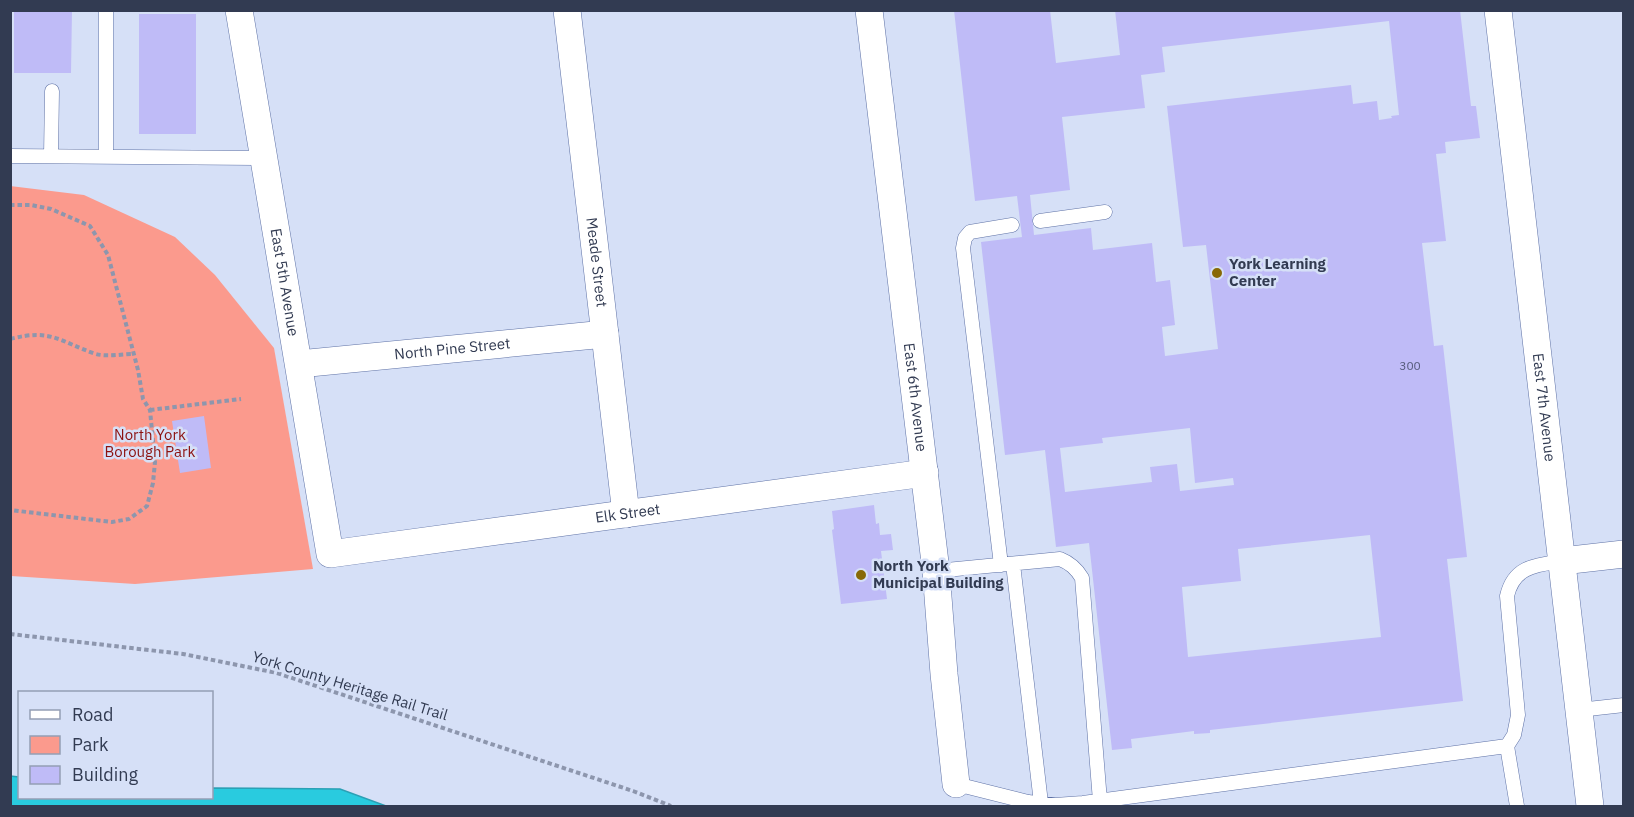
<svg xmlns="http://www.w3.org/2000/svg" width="1634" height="817" font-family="'IBM Plex Sans',sans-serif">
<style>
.green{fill:#fb9a8d}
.water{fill:#29cbdf;stroke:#2ca0b5;stroke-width:1.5}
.building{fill:#bfbbf7;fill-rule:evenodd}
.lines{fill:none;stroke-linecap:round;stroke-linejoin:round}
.service-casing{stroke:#5f72a6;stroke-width:15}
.minor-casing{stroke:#5f72a6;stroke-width:28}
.path{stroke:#8d96ad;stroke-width:4;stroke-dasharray:4.5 3;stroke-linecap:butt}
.service{stroke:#fff;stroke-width:14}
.minor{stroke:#fff;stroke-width:27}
.poi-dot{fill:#886906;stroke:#d6e0f7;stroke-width:2}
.labels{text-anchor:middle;stroke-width:5;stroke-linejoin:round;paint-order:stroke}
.number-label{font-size:12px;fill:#555b7b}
.street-label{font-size:15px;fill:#323b52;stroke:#d6e0f7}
.poi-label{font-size:15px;font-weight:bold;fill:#323b52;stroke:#d6e0f7;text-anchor:start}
.park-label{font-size:15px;fill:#8c1210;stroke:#d6e0f7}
</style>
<rect width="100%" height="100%" fill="#d6e0f7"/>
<path class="green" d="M10 186 84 195 175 237 215 275 274 348 313 569 135 584 11 576Z"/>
<path class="water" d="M10 776 19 777 20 798H212V788L340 789 386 806H11Z"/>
<path class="building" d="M14 10H72L71 73H14Z
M954 10H1050L1056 63 1120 55 1115 10H1460L1471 106H1476L1480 138 1445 142 1446 153 1436 154 1446 241 1422 243 1434 346 1443 345 1467 557 1447 559 1463 701 1210 730V733L1194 734V731L1131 739 1132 748 1112 750 1089 543 1056 547 1045 450 1005 455 981 242 1022 237 1017 196 975 201ZM1389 21 1399 115 1391 116 1392 118 1379 120 1377 101 1353 104 1351 85 1167 106 1183 247 1206 245 1218 349 1165 356 1162 327 1175 325 1170 280 1156 282 1152 243 1093 250 1091 228 1034 235 1030 195 1070 190 1062 117 1145 108 1141 75 1165 72 1162 47ZM1190 428 1195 483 1233 478 1234 485 1180 491 1177 464 1150 467 1152 482 1065 492 1060 448 1103 443 1102 438ZM1370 535 1381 637 1188 657 1182 587 1241 581 1238 549Z
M139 14H196V134H139Z
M204 416 211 468 180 473 172 421Z
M874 505 876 524 879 523 880 535 891 534 893 550 881 551 887 599 841 604 832 530 834 529 832 511Z"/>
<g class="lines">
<defs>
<path id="service" d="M10 156 264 158
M51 156 52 91
M106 156V10
M1040 221 1105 212
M1013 564 1041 803
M1001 565 963 248 965 238 970 232 1012 225
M936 571 1060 559C1070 563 1076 568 1082 578L1100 801
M1579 710 1624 705
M1507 746 1517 806
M956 784 1028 802 1055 805 1083 803 1507 746 1514 735 1518 715 1507 596C1514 566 1536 565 1562 561"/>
<g id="minor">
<path id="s1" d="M239 10 330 554 925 473"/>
<path id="s2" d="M567 10 626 514"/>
<path id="s3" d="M869 10 936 571 944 674 956 784"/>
<path id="s4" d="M1498 10 1590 806"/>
<path id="s5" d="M299 364 605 334"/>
<path d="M1562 561 1624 554"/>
</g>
</defs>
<use href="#service" class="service-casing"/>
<use href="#minor" class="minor-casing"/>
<path class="path" d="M10 205H31L51 209 90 226 108 255 138 370 143 399 150 410 155 462 153 483 147 506 129 519 112 522 10 510
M10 339C52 328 60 342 96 354 107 357 123 354 134 354
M150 410 241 399
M10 634 183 654 277 673 633 791 671 806"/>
<use href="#service" class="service"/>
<use href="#minor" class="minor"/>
</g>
<g class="poi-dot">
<circle cx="1217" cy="273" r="6"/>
<circle cx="861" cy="575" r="6"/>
</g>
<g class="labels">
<g class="number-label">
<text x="1410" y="370">300</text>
</g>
<g class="street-label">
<text dy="5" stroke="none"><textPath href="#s2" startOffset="254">Meade Street</textPath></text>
<text dy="5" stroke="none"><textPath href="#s1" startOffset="276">East 5th Avenue</textPath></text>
<text dy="5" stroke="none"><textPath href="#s5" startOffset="154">North Pine Street</textPath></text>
<text dy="5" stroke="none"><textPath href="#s3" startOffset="390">East 6th Avenue</textPath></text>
<text dy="5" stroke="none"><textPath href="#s4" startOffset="400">East 7th Avenue</textPath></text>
<text dy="5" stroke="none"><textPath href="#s1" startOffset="852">Elk Street</textPath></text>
<text transform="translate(350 686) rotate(17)" y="5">York County Heritage Rail Trail</text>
</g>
<g class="poi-label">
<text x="1229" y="269">York Learning<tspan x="1229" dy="17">Center</tspan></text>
<text x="873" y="571">North York<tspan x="873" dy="17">Municipal Building</tspan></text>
</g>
<g class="park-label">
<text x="150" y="440">North York<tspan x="150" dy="17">Borough Park</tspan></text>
</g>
</g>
<rect width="1634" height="817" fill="none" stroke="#323b52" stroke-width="24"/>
<rect x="18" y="691" width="195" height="108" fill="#d6e0f7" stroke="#949eb5" stroke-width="1.5"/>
<rect x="30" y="710" width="30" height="9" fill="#ffffff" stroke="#949eb5" stroke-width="1.5"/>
<text x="72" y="721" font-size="18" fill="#323b52">Road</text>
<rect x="30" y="736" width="30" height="18" fill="#fb9a8d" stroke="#949eb5" stroke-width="1.5"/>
<text x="72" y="751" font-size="18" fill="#323b52">Park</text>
<rect x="30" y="766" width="30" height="18" fill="#bfbbf7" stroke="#949eb5" stroke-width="1.5"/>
<text x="72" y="781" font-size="18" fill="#323b52">Building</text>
</svg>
